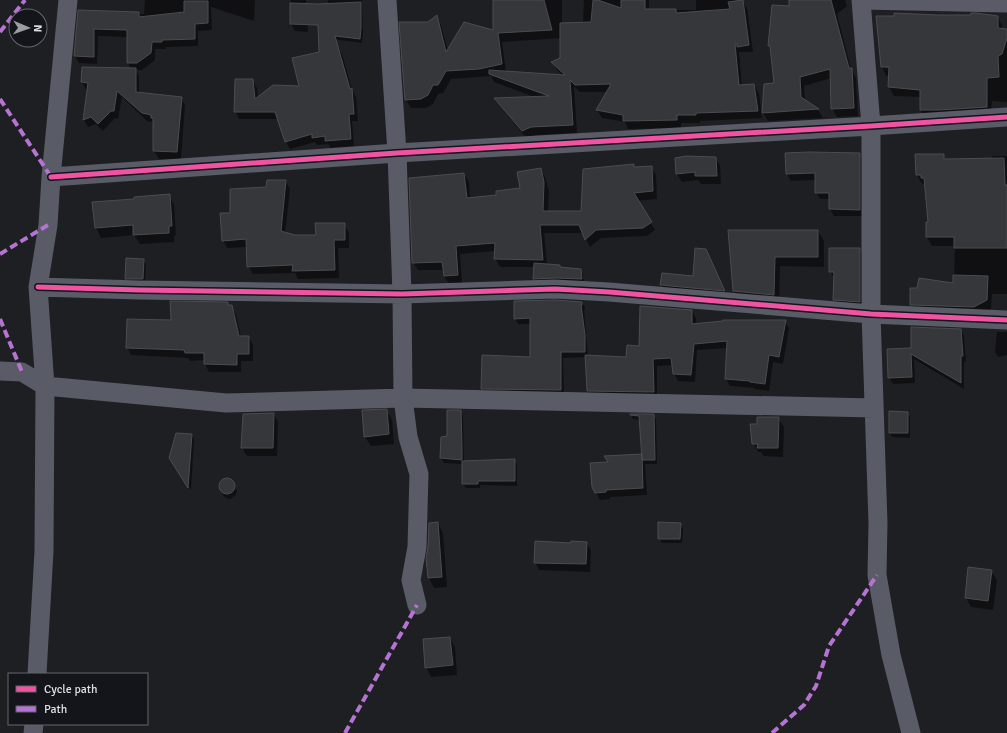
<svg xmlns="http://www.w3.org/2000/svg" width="1007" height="733" font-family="Signika,sans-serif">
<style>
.shadow{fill:#0007;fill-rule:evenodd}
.building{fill:#36373a;stroke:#4b4c4f}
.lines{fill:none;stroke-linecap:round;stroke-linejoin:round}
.street{stroke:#595b66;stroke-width:19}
.quiet{stroke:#b673d3;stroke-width:4;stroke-dasharray:8 4;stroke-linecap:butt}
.cycleway-casing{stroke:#13151b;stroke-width:8}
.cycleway{stroke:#f153a3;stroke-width:5}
</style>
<rect width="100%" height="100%" fill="#1e1f23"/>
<path class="shadow" d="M145 0H255L254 21 211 7 212 30 198 31V46L166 47V49H155V60L142 70H136L139 76V94L181 98 185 105 181 159H159L154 151V122L147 121 122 97 118 119 115 118 103 131 96 124 88 127 84 120 88 90H86L82 82 131 69 128 63V37L98 36 97 64 79 63 75 56 79 11 144 14Z
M291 0H306L308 32 295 31 291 24Z
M328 0H362L363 33 362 43 331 39 328 35Z
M493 0H562V38L502 42 506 72 563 76 557 70 552 62 582 46 584 0H649V10H696V0H735L736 1 742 0 747 8 753 52H739L742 86 754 85 759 93 762 118 700 121V123H681V128L628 129 625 122 602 118 597 110 607 92H580L574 86 577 133 536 135 527 139 500 106 496 99 537 98 494 82 491 76 451 79 443 93 438 94 433 104 426 108H411L406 100 428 23 437 17 441 25 448 51 494 31Z
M790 0H845L847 6 837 14 851 69 856 78 858 116 837 117 832 108 831 78 804 86 805 101 818 110 823 118 768 121 763 113 775 84 771 50 769 46 773 6 790 7Z
M877 17H998L1002 26V30H1007V102L992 101 991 115 926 118 921 110V97L894 96 889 87 890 75 886 76 882 67ZM884 66 894 68H884Z
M338 47 342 54 352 89 356 97 358 121H352L354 146 331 148 328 144 317 145 315 142 290 149 286 142 279 119H239L235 111 253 80 257 88 258 98 300 87Z
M859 154 863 161V216H834L830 209V199H820L816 192V180L791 181 787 174Z
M943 156 946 160 993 159 992 156H1007V294H992L991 309 979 316 916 314 911 304 954 285 955 246H932L927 237V223H929L925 184H922L917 175Z
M715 158 720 165 721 184H701L698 180 682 182 677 174Z
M633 165 635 168 651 167 656 175 657 199 637 201 655 230 647 236 601 238 590 247 583 233H544L547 265 561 268 581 270 583 274 584 284 536 283 534 278 535 267H500L495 258V251L460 254 462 283 449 284 444 276V270H418L413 262 464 174 469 182 470 199 497 196 521 189 541 169 545 177 549 191 548 212H582Z
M285 181 290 189 285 233 295 236H317L344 224 349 232V248H338L339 278 298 279 295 273 253 274 248 266 247 247 227 248 223 240 231 214 267 188Z
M169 195 174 205 176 235 174 236V242L140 244 134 235 101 238 96 228 94 203Z
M729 231H818L824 241V267L780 266 779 304 740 301 734 291Z
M859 249 863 256V308L837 306 834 299V278L830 271Z
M709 256 728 296 665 291 661 285 694 277Z
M143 260 146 264 145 283H129L126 278Z
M582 302 585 308V310H584L588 357 627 358 640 347 692 311 696 318V324L785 321 789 328 783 364 773 362 769 391 755 389 754 388 730 386 726 379 728 348 697 350 695 382 678 381 674 373 672 365 657 366V399L592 398 588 391 586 357 563 358 564 396 485 394 482 388 532 358 531 324H518L515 318Z
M227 303 229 306H231L236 314 241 337H249L253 345V361H241V372H209L205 364V360L190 361 188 358 131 355 127 347 172 321Z
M961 330 964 336 966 362H964V389L914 359 915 383 893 384 889 377 912 349Z
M997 332H1007V355L998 357 995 352Z
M386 410 392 420 394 444 371 446 365 437Z
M460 411 463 416 464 462 514 460 517 464V486L480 485V488H466L463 484V464L444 463 441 458 442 438 448 437Z
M907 413 910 417V438L892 437 890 433Z
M274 414 278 422 277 456H247L242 448Z
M631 415H653L656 420 657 464H645L647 495 610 497V499L600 500 593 487 643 458 641 420 633 419Z
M778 418 784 427 783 457 764 456 761 452H758L753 443 758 425Z
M192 435 194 439 191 490 172 462Z
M227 479 230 480 233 483 237 491 236 495 230 499 226 498 223 495 219 486 220 483 223 480Z
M438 523 443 533 447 587 434 588 429 578 427 558 429 547Z
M680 524 683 528 682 543H662L659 538Z
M586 542 591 550 590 572 539 570 535 562 572 544Z
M991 571 997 580 993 610 971 607 966 598Z
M450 638 455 647 457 675 431 677 426 667Z"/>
<path class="building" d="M493 0H544L552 30 498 33 502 64 479 69 446 71 438 85H433L428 95 421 99 405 100 399 22H428L437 15 446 52 464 22 493 30Z
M593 0H598L621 8V0H645V9H676V13L730 9 728 2 743 0 749 45 737 47V44H735L739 85 754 84 758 111 696 113V115H677V120L623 121V115L596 110 611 84 575 85 570 80 573 125 531 127 522 131 494 98 549 96 489 74V70L565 75 551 62 560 58V23L591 22Z
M789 0H831L849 68H852L854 108 831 109 830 69 800 77 801 97 819 109 762 113 764 84 774 83 770 46H768L772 5 789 6Z
M184 1H208V23L195 24V39L162 40V42H152L151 53 137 63H127V30L94 29V57L74 56 78 10 139 12V17L184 12Z
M361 2V28L360 39 335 36 350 89 352 88 354 114H349L351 139 325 141V136L312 138V134L285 142 275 112H234L235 79H253L255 99 273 85 299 86 292 58 319 52 318 25 290 24V3L318 4Z
M894 13 938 15H971V13H976L998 16V28L1007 29V38L1002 54 998 56 999 77 987 78V107L939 110H920V90L888 87 889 67H881L876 16H894Z
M82 67 136 68V92L182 97 177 152 153 151V118H151V115L142 113 117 91 114 111H111L98 124 91 117 83 120 88 83 81 82Z
M809 152 860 153V210L829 209V193H815V173L786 174 785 153Z
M915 154H944V159L1004 158 1005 185H1007V248H954V237H926V222H928L924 178H921V175H916Z
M686 156 716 157 717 176H695V172L676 174 675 158Z
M634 164V167L652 166 653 191 634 193 652 222 643 228 596 230 585 240 579 225H540L543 260 494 259 495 243 456 246 458 275 444 276 442 262 412 263 409 178 464 173 467 198 496 195V191L520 188 517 172 541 168 544 182 543 211H581L583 169Z
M267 180H286L281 231 295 235H316L315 223H345V240H334L335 270 292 271 293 265 247 267 246 239 222 241 220 213H230V189L266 187Z
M170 194 172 226H169V233L133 235V225L95 228 92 202 134 199V197Z
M728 230H818V257H775L774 295 733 291Z
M695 248 706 249 725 291 660 285 662 273 693 276Z
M829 248H860V302L833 300 834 272H829Z
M126 258 144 259 143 279H125Z
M534 263 560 265V267L581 269 582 279 556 278 533 279Z
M953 275 988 276 987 300 974 307 910 305V288H917L919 278 953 283Z
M555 300 582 302V305H581L585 335V352H561V390L481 389 482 355 530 357V318L514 319V301Z
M170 301 228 302V305H232L239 336H249V354H237V365L204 364V353H185L184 350 126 348 127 319 171 320Z
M640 306 692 310V324L723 321V320H786L779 357 769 355 765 384 750 382V381L725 379 727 341 694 344 691 375 673 374 671 358 653 359 654 392 587 391 585 355 626 357 627 345 639 346Z
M911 327 961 329 963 356H961V383L911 354 912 377 888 378 887 349 911 348Z
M387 409 389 434 364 437 362 410Z
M447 410H461L462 447V460L440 458 441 437 447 436Z
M889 411 908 412V433H889Z
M274 413 273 448H241L243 414Z
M630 414H654L655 460H642L639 416 630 415Z
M757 417H779L778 448H757L758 444H752L750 424H757Z
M176 433 192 434 188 488 169 458Z
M642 454 643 488 606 490V492L595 493 592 487 590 463 608 462 604 456Z
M515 459V481H478V484H462V461Z
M219 486a8 8 0 1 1 16 0a8 8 0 1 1-16 0Z
M438 522 442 577 428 578 426 558 428 547 429 523Z
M658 522 681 523 680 539H658Z
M535 541 571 543V541L587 542 586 564 534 563Z
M968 567 992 570 988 601 965 598Z
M450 637 453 665 425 668 423 639Z"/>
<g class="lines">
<path class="street" d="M387 0 397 153 402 294 403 398 408 437 419 474 417 547 411 580 417 605
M861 0 871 126V314L878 523 877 575 891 655 911 733
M861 0 1007 3
M51 177 397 153 871 126 1007 117
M38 287 139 290 402 294 555 289 609 292 871 314 1007 320
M0 371 22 372 45 386 226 403 403 398 874 408
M37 674 44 551 45 386 38 287 48 225 51 177 68 0
M33 733 34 724"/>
<path class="quiet" d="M0 32 25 0
M0 99 51 177
M0 254 48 225
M0 319 22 372
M345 733 417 605
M772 733 804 705 816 686 829 646 877 575"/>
<defs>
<path id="cycleway" d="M51 177 397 153 871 126 1007 117
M38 287 139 290 402 294 555 289 609 292 871 314 1007 320"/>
</defs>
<use href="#cycleway" class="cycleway-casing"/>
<use href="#cycleway" class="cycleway"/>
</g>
<rect x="8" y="673" width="140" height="52" fill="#13151b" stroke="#64666b"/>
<rect x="16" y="686" width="20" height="6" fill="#f153a3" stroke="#64666b"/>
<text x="44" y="693" font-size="12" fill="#dddfe3">Cycle path</text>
<rect x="16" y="706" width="20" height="6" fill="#b673d3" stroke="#64666b"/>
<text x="44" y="713" font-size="12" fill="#dddfe3">Path</text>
<g transform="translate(28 28) rotate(92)"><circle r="19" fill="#13151b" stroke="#64666b"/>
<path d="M0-3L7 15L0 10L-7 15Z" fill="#9a9ca0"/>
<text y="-6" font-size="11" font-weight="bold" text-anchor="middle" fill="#dddfe3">N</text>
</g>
</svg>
